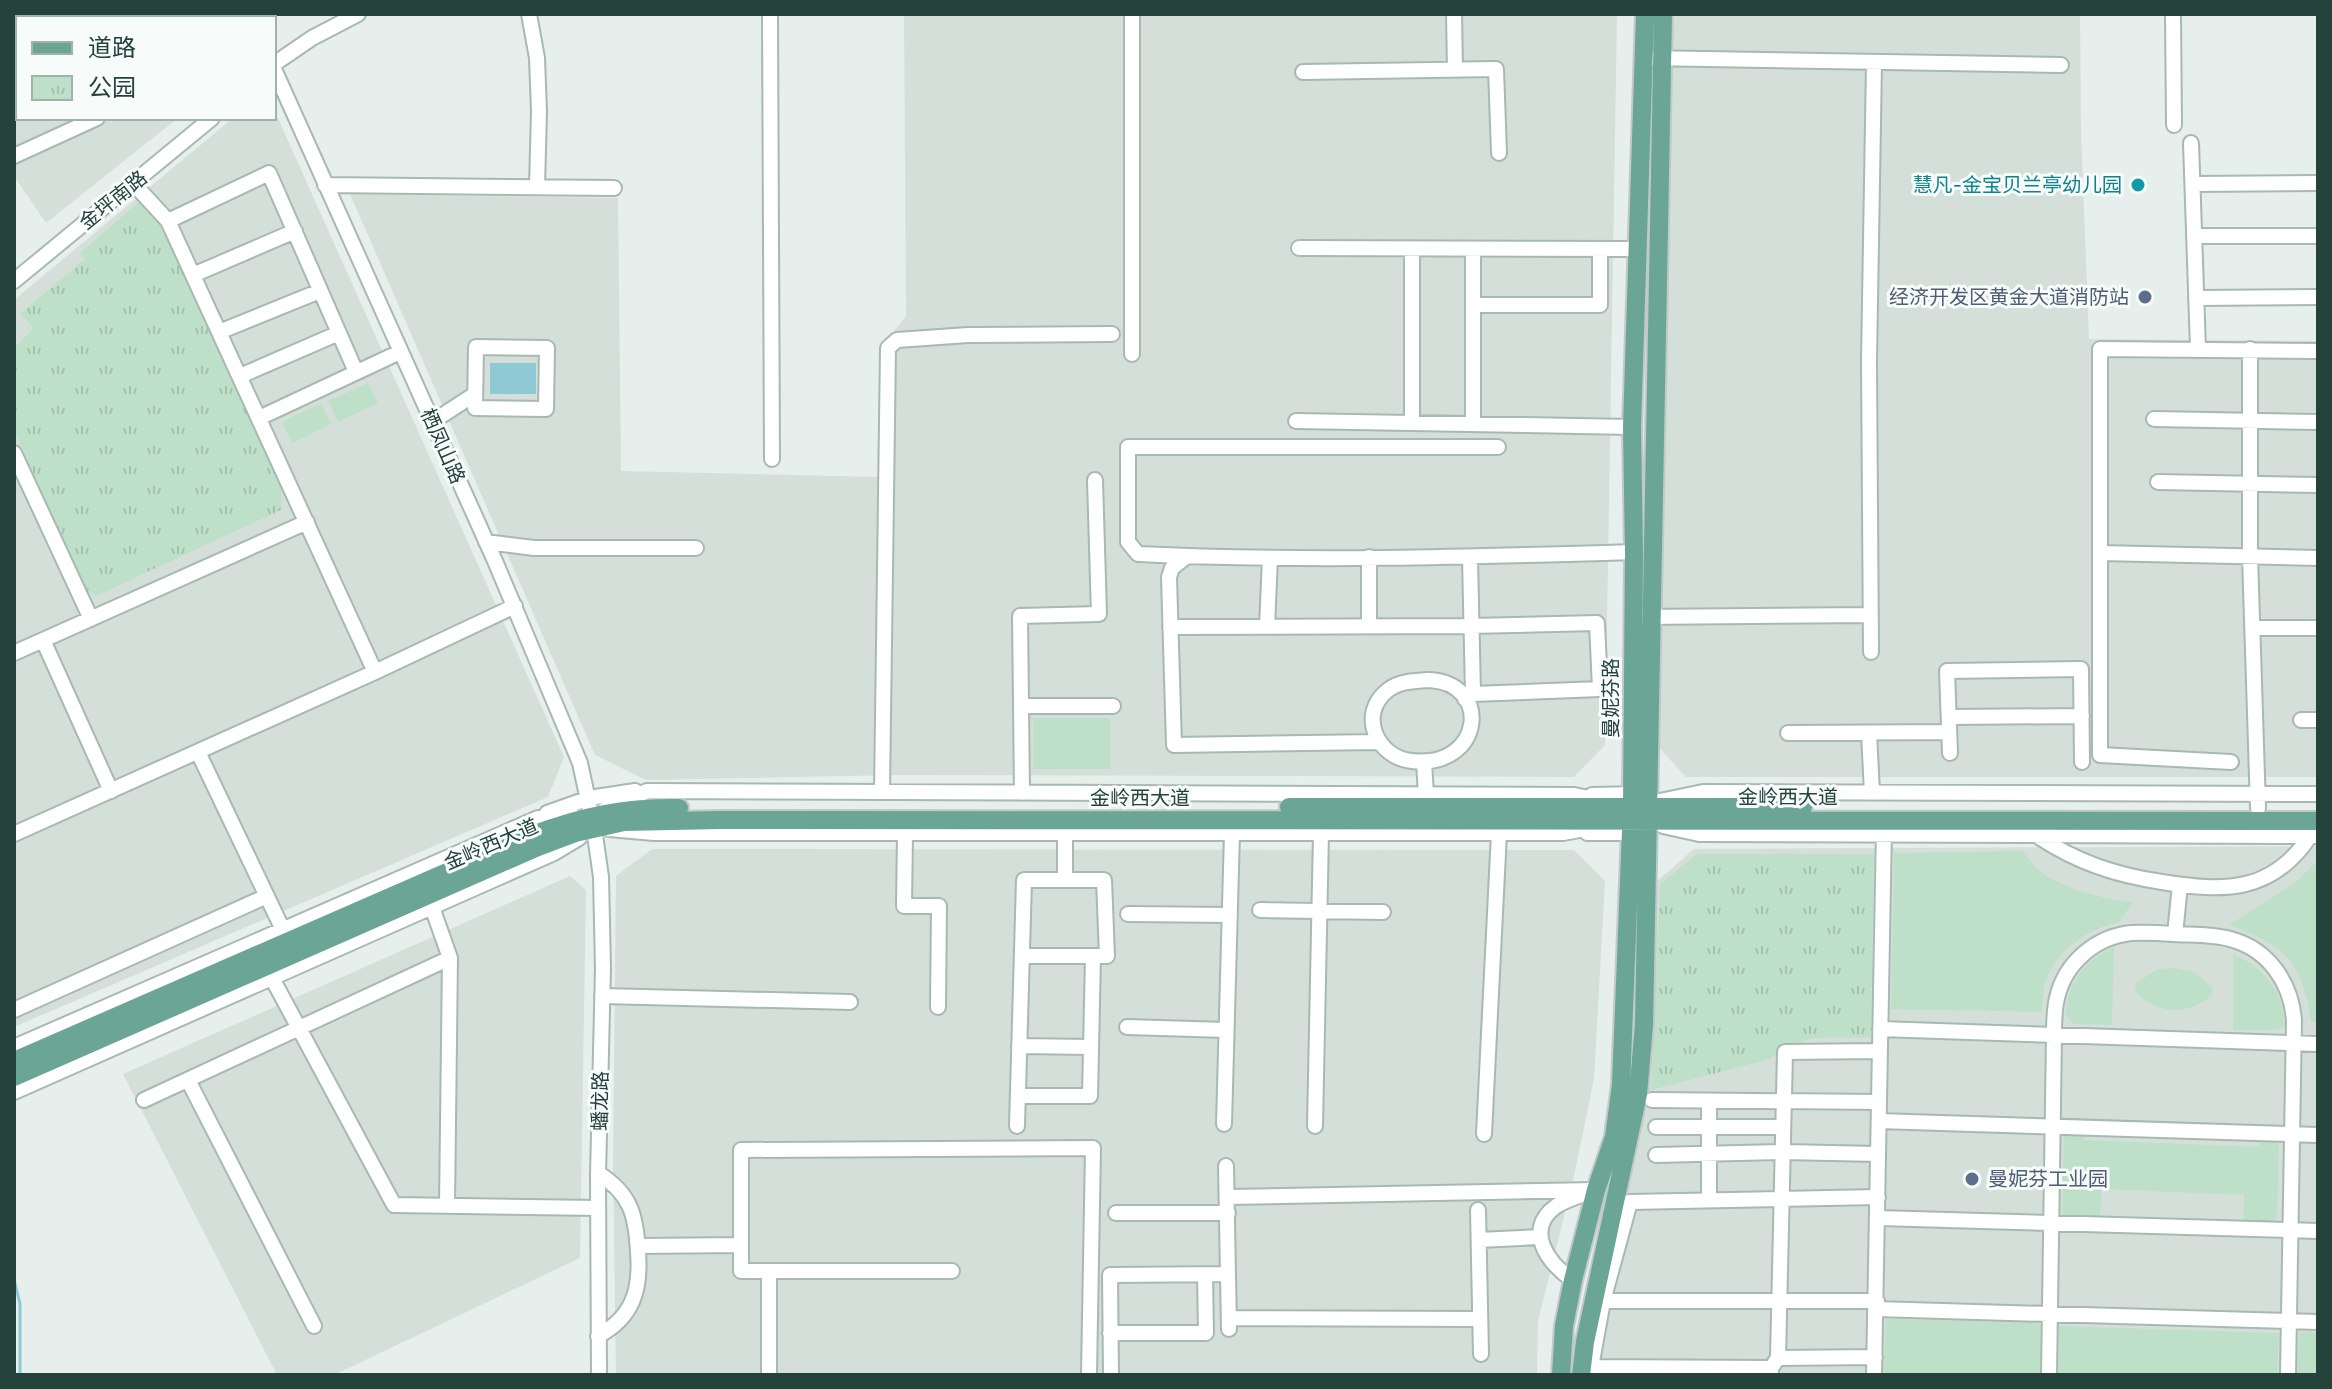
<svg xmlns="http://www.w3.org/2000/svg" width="2332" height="1389" font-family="Inter,'Noto Sans SC',sans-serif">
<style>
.built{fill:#d4dfda}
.green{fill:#bfe0c8}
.park{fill:url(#park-tufts)}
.water{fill:#8ec9d4}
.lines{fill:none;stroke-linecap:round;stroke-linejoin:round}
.stream{stroke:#8ec9d4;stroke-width:3}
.minor-casing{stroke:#a8b8b2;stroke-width:18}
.major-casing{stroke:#c2cac8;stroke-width:22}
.minor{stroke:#fff;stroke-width:14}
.major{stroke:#6aa596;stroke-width:18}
.culture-dot{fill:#0f9aa8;stroke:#f7fbf9;stroke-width:3}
.service-dot{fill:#5c6f8a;stroke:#f7fbf9;stroke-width:3}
.labels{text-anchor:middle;stroke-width:6;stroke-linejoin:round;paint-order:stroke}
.culture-label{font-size:20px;fill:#0d838f;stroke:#f7fbf9;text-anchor:end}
.street-label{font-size:20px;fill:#24423a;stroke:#f7fbf9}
.service-label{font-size:20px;fill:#4e5e75;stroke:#f7fbf9;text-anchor:end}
</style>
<defs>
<pattern id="park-tufts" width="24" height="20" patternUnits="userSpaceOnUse" patternTransform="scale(2)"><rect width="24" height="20" fill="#bfe0c8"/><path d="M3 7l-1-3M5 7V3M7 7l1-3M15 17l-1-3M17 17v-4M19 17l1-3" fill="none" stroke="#a4c1ad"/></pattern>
</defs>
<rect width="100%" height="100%" fill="#e6efeb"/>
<path class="built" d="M14 14H239L240 18H18V118H178L46 223 14 176Z
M904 14H1617L1605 745 1574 777 895 775 646 780 595 755 350 194 618 198 621 471 881 477 883 345 906 316Z
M1666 14H2080L2081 132 2089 339 2318 341V777H1686L1653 741Z
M274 115 277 116 564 757 548 797 14 1027V300L233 118H274Z
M2318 846V1375H1586L1647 1091 1656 882 1694 849Z
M652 849 1574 850 1605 881 1594 1079 1574 1176 1538 1321 1537 1375H616L613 1166 616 876Z
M570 876 586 890 580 1258 334 1375H277L123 1074Z"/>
<path class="green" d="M368 383 378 403 338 422 328 401Z
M321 403 331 424 292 443 282 422Z
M1033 718H1110V769H1033Z
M2022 851C2028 857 2033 865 2040 871 2059 887 2108 901 2133 902L2119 922C2088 929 2058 949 2046 980 2042 989 2043 1002 2042 1012L1891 1009 1894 853Z
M2318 860V1023L2311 1022C2302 961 2286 946 2229 925L2296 882Z
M2114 947 2112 1025 2074 1024 2066 1016C2067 983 2085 960 2114 947Z
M2233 954C2265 968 2283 991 2285 1026L2277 1030H2233Z
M2176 968 2194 972 2212 987V995C2189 1016 2155 1015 2135 991L2136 983 2158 969Z
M2064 1131 2084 1132V1140L2259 1147 2260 1139H2276L2279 1144 2277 1217 2273 1223 2243 1222 2244 1195 2102 1189 2100 1217 2062 1216Z
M1886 1319 2040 1323V1375H1883Z
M2059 1326 2279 1333 2277 1375H2058Z
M2299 1332H2318V1375H2297Z"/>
<path class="park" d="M140 201 169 235 281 482V510L96 596 87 591 14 430V348L34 328 20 314 85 259 80 253Z
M1697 854H1874L1871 1037 1816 1038 1785 1046 1770 1059 1651 1090 1660 884Z"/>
<path class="water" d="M490 363H536V394H490Z"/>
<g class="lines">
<path class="stream" d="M14 1279 20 1304V1375"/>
<defs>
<path id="minor" d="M44 14 46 18
M216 14 217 18
M250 14 252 18
M529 14 537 58 539 111 537 187
M770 14 772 459
M1132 14V354
M1454 14 1455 69
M2173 14 2174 125
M1645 58 2061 65
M274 64 312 38 358 14
M274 69 495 561 580 763 594 828 601 877 603 969 598 1175 599 1375
M1303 72 1496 69 1499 153
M2191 143 2198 349
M14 156 97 118
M134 184 168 221 375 672
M2193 184 2318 183
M325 185 614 188
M168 221 269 173 356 372
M2194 236H2318
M1299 248 1638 249
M1412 249V423
M1473 249V424
M193 275 295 231
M14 281 212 118
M2196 298 2318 297
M1473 305H1600V249
M219 332 320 291
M476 347 547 348 546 409 475 408Z
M2250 349V556L2258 808
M240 376 339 333
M259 418 400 352
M2154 419 2318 422
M1296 421 1632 427
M432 422 475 394
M1498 447H1128V542L1138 554C1304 562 1469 557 1634 552
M14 453 91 619
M2158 482 2318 485
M486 542 534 548H696
M2100 553 2318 558
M1186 557 1172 568 1169 577 1174 745 1379 742
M1369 557V625
M1470 557 1473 694
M1642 617 1870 615
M1170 627 1471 626 1597 623 1600 689 1473 694 1465 699
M1267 627 1270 558
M2252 628H2318
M43 640 111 791
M1871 652 1869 361 1874 63
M14 653 307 522
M1429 680C1493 683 1483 769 1412 761 1377 758 1357 714 1388 690 1400 681 1415 681 1429 680Z
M1021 706H1113
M1949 717 2082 716
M2301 720H2318
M1788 733 1949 732
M1869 733 1872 792
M198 752 283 930
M1950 753 1947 671 2081 669 2082 762
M1424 762 1426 795
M2231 762 2100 755V349L2318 351
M882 792 888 348 897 340 968 335 1112 334
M1022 793 1020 616 1099 614 1095 480
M1592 795 1639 794
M1655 802 1703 792 2318 794
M605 810 647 791 1574 795 1604 801
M547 813 589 798 635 791
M1663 826 1699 834 2318 836
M609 829 654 833H1563L1596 827
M905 833 904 906H939L938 1007
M1065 833V880
M1587 833H1638
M14 834 375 672 515 606
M2036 835C2076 862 2115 875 2162 882 2224 892 2272 893 2310 836
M432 907 450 958 447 1206
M1260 910 1383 912
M1128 914 1230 915
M2175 934 2180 885
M272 978 394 1205 598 1208
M602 996 850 1002
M14 1010 267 896
M1127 1027 1226 1030
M1880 1029 2318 1044
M1019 1046 1091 1047
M14 1047 538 818 573 816
M188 1080 314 1326
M14 1092 554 853 579 838
M1018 1096H1090L1093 956
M144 1100 450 958
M1652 1100 1879 1102
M1709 1101V1200
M1879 1121 2318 1135
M1224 1124 1232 833
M1017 1126 1024 880H1104L1107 956H1022
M1315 1126 1321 833
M1656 1127H1783
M1484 1134 1499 833
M1656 1155 1783 1152 1878 1154
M1226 1166 1229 1329
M1227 1197 1596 1190
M1478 1210 1481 1354
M1116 1213H1228
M1878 1218 2318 1231
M1479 1240 1540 1237
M638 1246 741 1245
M769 1271V1375
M952 1271H741V1150L1093 1148 1089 1375
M1573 1280C1548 1264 1524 1230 1555 1207 1563 1201 1574 1198 1584 1194
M1603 1301H1877
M1876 1309 2318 1322
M1229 1318 1480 1319
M1110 1333H1206L1205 1275
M598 1336C633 1317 641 1290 638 1252 636 1215 631 1194 598 1173
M1778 1358 1875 1357
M1771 1368 1591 1367 1603 1301 1630 1202 1878 1197
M1111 1375 1110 1275 1228 1274
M1771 1375V1368L1778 1358 1785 1052 1880 1051
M1874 1375 1884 828
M2049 1375 2054 1035C2054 1023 2054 1010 2057 998 2065 963 2095 937 2131 933 2145 932 2160 933 2174 934 2192 935 2212 934 2230 939 2268 949 2291 982 2294 1020L2288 1375"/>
<path id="major" d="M1289 807H1803
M14 1061 532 835C583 816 625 807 679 808
M14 1077 538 847 575 833 624 822 720 820 2318 821
M1561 1375 1564 1326 1573 1280 1596 1190 1614 1137 1621 1085 1632 806 1634 552 1632 427 1645 14
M1581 1375 1585 1342 1638 1094 1644 1025 1663 14"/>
</defs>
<use href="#minor" class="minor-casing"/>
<use href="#major" class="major-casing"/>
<use href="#minor" class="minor"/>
<use href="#major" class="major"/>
</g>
<circle class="culture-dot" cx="2138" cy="185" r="8"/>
<g class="service-dot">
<circle cx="2145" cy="297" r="8"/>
<circle cx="1972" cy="1179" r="8"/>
</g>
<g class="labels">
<g class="culture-label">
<text x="2122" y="192">慧凡-金宝贝兰亭幼儿园</text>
</g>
<g class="street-label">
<text transform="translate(113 200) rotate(-39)" y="7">金坪南路</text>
<text transform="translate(443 446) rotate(66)" y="7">栖凤山路</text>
<text transform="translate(1611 698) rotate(-90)" y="7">曼妮芬路</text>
<text x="1788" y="804">金岭西大道</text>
<text x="1140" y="805">金岭西大道</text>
<text transform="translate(491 844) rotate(-23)" y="7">金岭西大道</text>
<text transform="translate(600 1101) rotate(-89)" y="7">蟠龙路</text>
</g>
<g class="service-label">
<text x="2129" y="304">经济开发区黄金大道消防站</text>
<text x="1988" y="1186" text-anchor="start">曼妮芬工业园</text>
</g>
</g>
<rect width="2332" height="1389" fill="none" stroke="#24423a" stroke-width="32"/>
<rect x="16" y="16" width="260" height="104" fill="#f7fbf9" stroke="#a3b1ad" stroke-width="2"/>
<rect x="32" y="42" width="40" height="12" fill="#6aa596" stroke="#a3b1ad" stroke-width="2"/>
<text x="88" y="56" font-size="24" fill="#24423a">道路</text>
<rect x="32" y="76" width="40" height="24" fill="url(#park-tufts)" stroke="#a3b1ad" stroke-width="2"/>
<text x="88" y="96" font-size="24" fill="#24423a">公园</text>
</svg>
